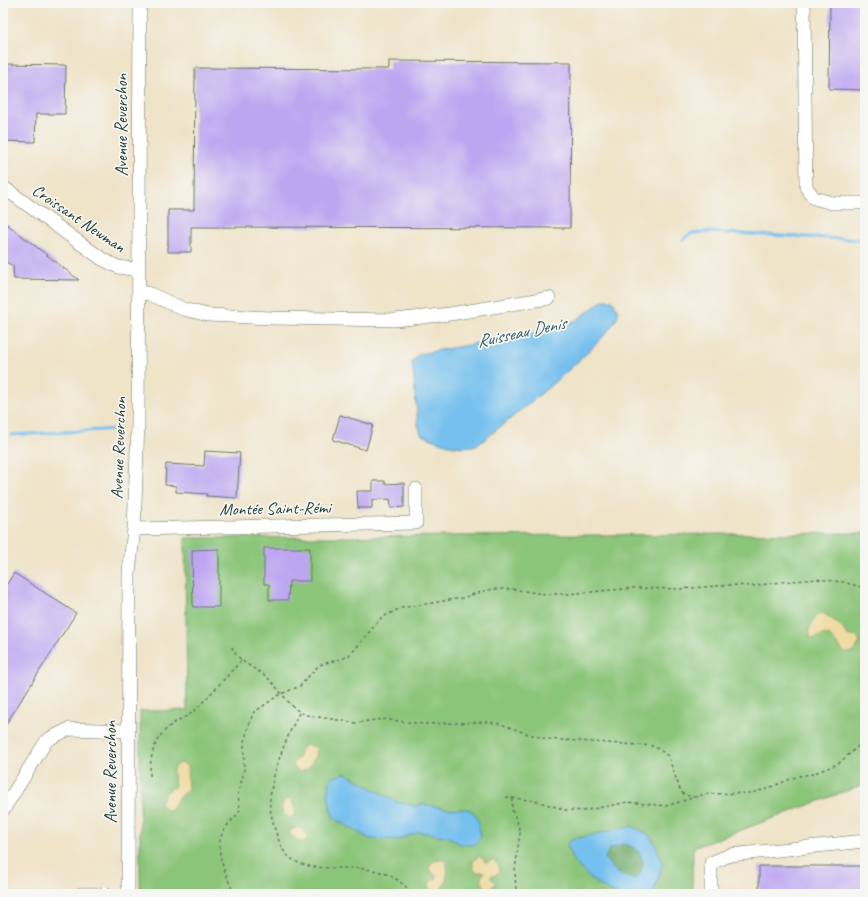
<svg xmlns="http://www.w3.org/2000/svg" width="868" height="897" font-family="Caveat,sans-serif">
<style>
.green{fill:#8bc579;stroke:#558156}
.forest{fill:#70aa69;stroke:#48744e}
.sand{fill:#eeda9e;stroke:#868c69}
.water{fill:#74c0ee;stroke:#4a7e91;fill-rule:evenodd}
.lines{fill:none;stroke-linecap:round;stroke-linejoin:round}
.stream{stroke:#74c0ee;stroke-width:3}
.building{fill:#bda6f1}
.minor-casing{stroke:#687768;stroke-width:14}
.path{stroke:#687768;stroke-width:1.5;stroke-dasharray:3 3;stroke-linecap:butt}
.minor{stroke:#fff;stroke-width:13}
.labels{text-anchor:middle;stroke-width:3.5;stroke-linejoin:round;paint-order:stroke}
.street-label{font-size:17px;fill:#1f3d34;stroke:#f6f6f2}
.water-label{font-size:18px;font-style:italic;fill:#345e62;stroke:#f6f6f2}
</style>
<rect width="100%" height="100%" fill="#f6f6f2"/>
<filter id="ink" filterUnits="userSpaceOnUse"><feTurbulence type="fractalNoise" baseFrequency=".025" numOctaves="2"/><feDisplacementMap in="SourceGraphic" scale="8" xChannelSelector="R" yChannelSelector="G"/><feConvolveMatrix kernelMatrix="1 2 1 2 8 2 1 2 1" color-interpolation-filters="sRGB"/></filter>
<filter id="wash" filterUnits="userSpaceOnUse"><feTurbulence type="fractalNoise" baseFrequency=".012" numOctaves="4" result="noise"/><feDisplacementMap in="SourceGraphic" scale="16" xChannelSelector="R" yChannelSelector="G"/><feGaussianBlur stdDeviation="0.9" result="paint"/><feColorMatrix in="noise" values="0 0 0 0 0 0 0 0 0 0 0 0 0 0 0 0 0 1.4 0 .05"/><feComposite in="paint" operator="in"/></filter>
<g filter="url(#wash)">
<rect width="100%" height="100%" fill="#efe3c8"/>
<path class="green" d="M865 533V784L693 848 692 894H140V711L187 710 185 538Z"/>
<path class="forest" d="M623 844C642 847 650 866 635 879 621 877 613 871 605 858L609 849Z"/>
<path class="sand" d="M823 613 840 625 847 635 857 637 860 642 854 652 845 653 830 636 825 634 815 638 810 637 809 629 816 616Z
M306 745 316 747 317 753 309 768 300 772 294 768 293 763 298 759 300 750Z
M180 763 185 764 187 767 188 789 178 798 172 810H166L160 803 165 793 175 786C175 777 168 768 180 763Z
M291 798 296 812 294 817 289 818C279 812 279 801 291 798Z
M298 827 303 829 308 836 306 841 300 842 289 833V831Z
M479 856 482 858 486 863 493 860 499 866V873L490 877 496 883 490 888C484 888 482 883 481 878L484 872H476L473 868V861Z
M439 859 446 861C450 870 446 897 431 890L429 884 431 880 436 879 437 876 430 871 429 868 432 862Z"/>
<path class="water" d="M603 300H612C614 304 619 309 618 314 614 339 503 424 479 444 461 451 438 443 421 434L418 425 412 361 419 354 559 328 574 322Z
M345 773 397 802 416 806 422 804 449 809H468L475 814 478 820 481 837 474 845 460 844 449 837 427 833 419 832 398 840 370 839 335 819 331 811 328 794 331 778Z
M632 826 651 836C654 844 663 857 662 866 660 876 655 884 654 894 643 894 628 897 617 894 599 889 568 862 567 843L574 839ZM623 844C642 847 650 866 635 879 621 877 613 871 605 858L609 849Z"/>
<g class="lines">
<path class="stream" d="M683 240 690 234 705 232 865 240
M12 435 119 429"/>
</g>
<g id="blocks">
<path class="building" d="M830 3H865V90L829 89Z
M389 61 571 62 570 228 191 227V252H168V210H194L195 68 389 69Z
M3 64 66 65 65 114H36L35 142 3 141Z
M3 221 79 280 14 279 13 266 3 260Z
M340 415 373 425 366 450 333 440Z
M205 451 240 453 237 498 206 496 207 494 176 492V486L165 485 166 464 204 466Z
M373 481H385V484L404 483V507L391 508 390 499 372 500V508H358L357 491H373Z
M264 548H310V581H289L288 600H269V584H264Z
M219 549V607H193L192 550Z
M14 573 76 613 3 729V590Z
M759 866H865V894H759Z"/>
</g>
</g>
<g filter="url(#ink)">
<use href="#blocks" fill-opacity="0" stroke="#687768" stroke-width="1"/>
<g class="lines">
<defs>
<path id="minor" d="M804 3 806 187 814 198 832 203H865
M3 187 102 259 118 267 139 270
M139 292 150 294 183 309 208 315 273 318 395 320 450 314 549 298
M134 529 416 523V489
M3 810 47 740 69 729 128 731
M81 894H105
M128 894 129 572 134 529 138 423 140 3
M711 894V863L730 855 865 841"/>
</defs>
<use href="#minor" class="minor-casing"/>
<path class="path" d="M232 647C237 661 253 667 264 675 280 687 288 708 306 715L356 723 382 719 424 724 487 722 501 724 525 733 547 739 654 746 668 756 681 792 685 795 694 797
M299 713C286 739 273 769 270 799 269 808 272 817 274 826 277 836 280 846 286 854 315 885 377 847 412 894
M150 776C150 753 155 736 174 723 181 718 190 716 195 710 211 694 226 677 242 660
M506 797 536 801 566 810 583 811 628 802 666 806 705 794 751 793 766 789 798 776 812 774 838 764 865 740
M512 798V810L517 820 520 833 515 870 516 894
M234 894C227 876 213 851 223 832 227 823 236 818 240 810L238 794 244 771V741L253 713 279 695 300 686 319 665 344 658 351 654 381 618 401 608 462 598 487 590 499 589H511L544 594H567L634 588 679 589 730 585 753 586 780 582 816 579 843 582 865 588"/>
<use href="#minor" class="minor"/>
</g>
</g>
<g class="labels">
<g class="street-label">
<text transform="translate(121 125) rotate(-90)" y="6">Avenue Reverchon</text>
<text transform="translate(79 218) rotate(34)" y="6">Croissant Newman</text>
<text transform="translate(118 448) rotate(-88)" y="6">Avenue Reverchon</text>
<text transform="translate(275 508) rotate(-1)" y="6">Montée Saint-Rémi</text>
<text transform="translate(110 772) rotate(-90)" y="6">Avenue Reverchon</text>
</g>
<g class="water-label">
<text transform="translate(521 332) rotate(-12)" y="6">Ruisseau Denis</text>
</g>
</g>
<rect width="868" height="897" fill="none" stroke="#f6f6f2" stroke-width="16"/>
</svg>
